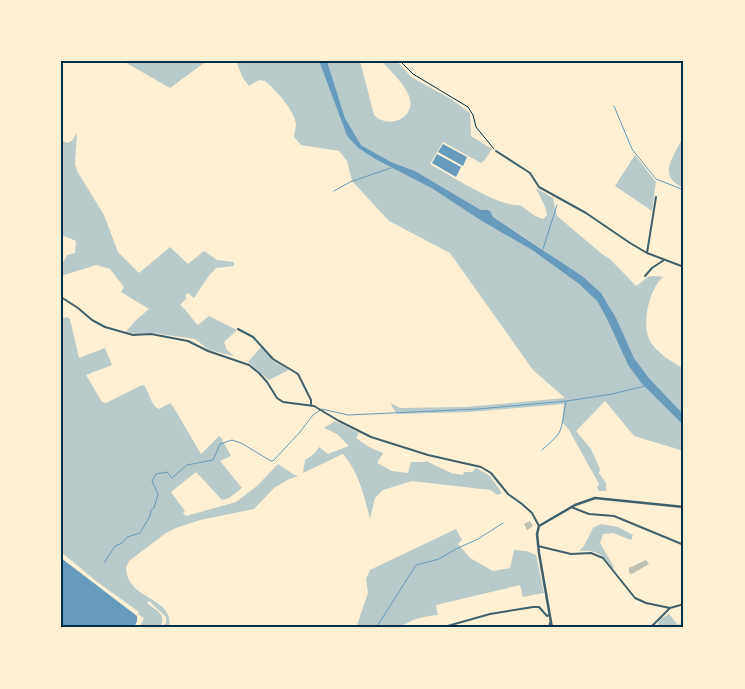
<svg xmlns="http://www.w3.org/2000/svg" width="745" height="689" font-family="'Space Grotesk',sans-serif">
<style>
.green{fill:#b9caca}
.water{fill:#669bbc}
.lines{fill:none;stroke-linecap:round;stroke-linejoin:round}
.stream{stroke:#669bbc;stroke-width:1}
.building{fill:#bec0b2}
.path{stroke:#003049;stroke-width:1}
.minor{stroke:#3f606c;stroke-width:2}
.tertiary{stroke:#3f606c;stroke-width:2.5}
.neatline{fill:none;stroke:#003049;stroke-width:2}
</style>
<rect width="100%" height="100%" fill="#fdf0d5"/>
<path class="green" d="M123 61H201L204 63 170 88Z
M236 61H319L347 136 358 148 377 160 433 189 532 250 579 284 597 301 607 319 628 365 641 383 684 426V451L634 436 605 401 576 431 591 449 600 469 599 473 606 483V491H599L597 487 599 484 569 430 562 422 564 404 470 412 397 414 390 403 400 408 465 407 565 398 533 370 450 253 389 221 352 181 347 161 339 151 301 145 294 137C294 133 296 128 296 124 295 111 275 89 265 81L259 80 249 86 243 78Z
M327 61H360L374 115C389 130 417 118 409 96 404 83 391 72 382 61H397L411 77 451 99 470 113 471 136 492 149 484 161 481 163 443 142 430 164C450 175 500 208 520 205L535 216 543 219 547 215C546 205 540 198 536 188L553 198 557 216 602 254 610 259 636 286C649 278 645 274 663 277 649 289 641 325 650 341 657 353 672 362 684 369V415L649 378 634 358 608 304 545 251 493 217 491 212 488 210H481L415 171 391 162 361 145 345 118Z
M77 133 75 164 77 171 104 215 118 252 139 273 170 247 188 264 204 251 217 260 234 262V266L216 268 208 277 194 298 188 293 185 296 187 298 180 305C187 310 191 318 198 325L209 316 237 330 224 342 227 350 234 356 209 350 195 339 153 333 136 334 126 332 135 321 149 309 121 292 124 287 110 269 96 265 61 276V266L67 255 75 253 76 241 64 236 61 237V140L67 143 72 141Z
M684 135V188C655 175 675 156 684 135Z
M635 155 656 182 652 211 615 186Z
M67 317 70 319 79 358 105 348 112 365 86 375 102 402 106 403 140 386 144 385C150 393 150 405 159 409L170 403 174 408 201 454 218 437 220 436 231 456 220 461 242 488 229 498 222 500 196 472 171 492 185 511 183 513 186 516 236 502 257 486 278 464 293 474 298 476 287 480 274 488 254 509 200 520 176 528 166 533 129 561 126 568C127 601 176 597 169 628H161L166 623V617L149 601 147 603C158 612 167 614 160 628H139L144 618 138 614 139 612 96 581 61 552V319Z
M261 347 273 360 289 370 269 380 248 362Z
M335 421 359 433 356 438 369 447 383 453 377 463 392 471 408 473 411 462H425L426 461 451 473 463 475 464 472H472L476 468 490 476 502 493 498 495 490 490 412 481 383 490 375 498 370 519C364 495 359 473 343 454L303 473 305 460 314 454 319 447 328 454 349 446 337 434 324 428Z
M601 524 618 527 633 535 631 540 613 533 603 534 600 543 614 567 613 569C602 554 598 550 579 551L584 546 593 528Z
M456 529 462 540 458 544 470 558 493 571 510 568 514 550 526 551 536 555 544 593 523 597 520 585 436 605 438 615C425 616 410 619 400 628H356L368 593 366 579 370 570Z
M669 614 678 625 684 621V628H657L659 620Z"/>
<path class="water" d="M319 61H327L345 118 361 145 391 162 415 171 481 210H488L491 212 493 217 582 276 601 293 616 318 634 358 649 378 684 415V426L641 383 628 365 607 319 597 301 579 284 532 250 482 221 433 189 377 160 358 148 347 136Z
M443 144 467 157 463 166 438 152Z
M437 154 461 167 456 177 432 163Z
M61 558 137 616V621L134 628H61Z"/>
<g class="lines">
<path class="stream" d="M614 106 632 149 656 179 684 190
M334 191 350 182 391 168
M543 249 557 205
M542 450C547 445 555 439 559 433 563 426 564 410 566 402
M104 563 115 546 122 543 127 537 140 533 150 516 151 510 154 508 158 494 152 481 156 474 167 472 172 478 187 465 213 460 220 444 232 440 241 443 271 461H273L300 432 313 415 322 409 348 415 478 409 567 401 612 394 645 386
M376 628 416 565 439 559 456 549 478 539 503 523"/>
</g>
<path class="building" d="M530 521 533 526 527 530 524 524Z
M646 560 649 564 632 574 629 573V568Z"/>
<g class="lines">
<path class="path" d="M400 61 413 74 468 107 473 115 476 127 494 149"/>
<path class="minor" d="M496 151 530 173 539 187 586 213 630 243 647 253 684 267
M647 253 656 197
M645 276 652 268 664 260
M61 297 78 308 92 320 105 327 133 335 151 334 188 341 208 351 249 365 259 373 267 382 277 398 283 402 314 406 339 421 371 437 428 455 481 467 491 473 508 494 522 504 532 513 539 526
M238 329 253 337 273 359 298 374 311 400V404
M571 507 589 514 614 516 684 545
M538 546 571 554 591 553 603 558 635 598 646 603 670 608
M444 627 490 614 533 607H539L547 616 549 615
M549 628 550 623
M650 628 670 608 684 604"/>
<path class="tertiary" d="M552 628 539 553 537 534 539 526 575 505 595 498 684 507"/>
</g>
<rect width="745" height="689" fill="none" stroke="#fdf0d5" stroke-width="125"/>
<rect x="62" y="62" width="620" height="564" class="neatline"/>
</svg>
